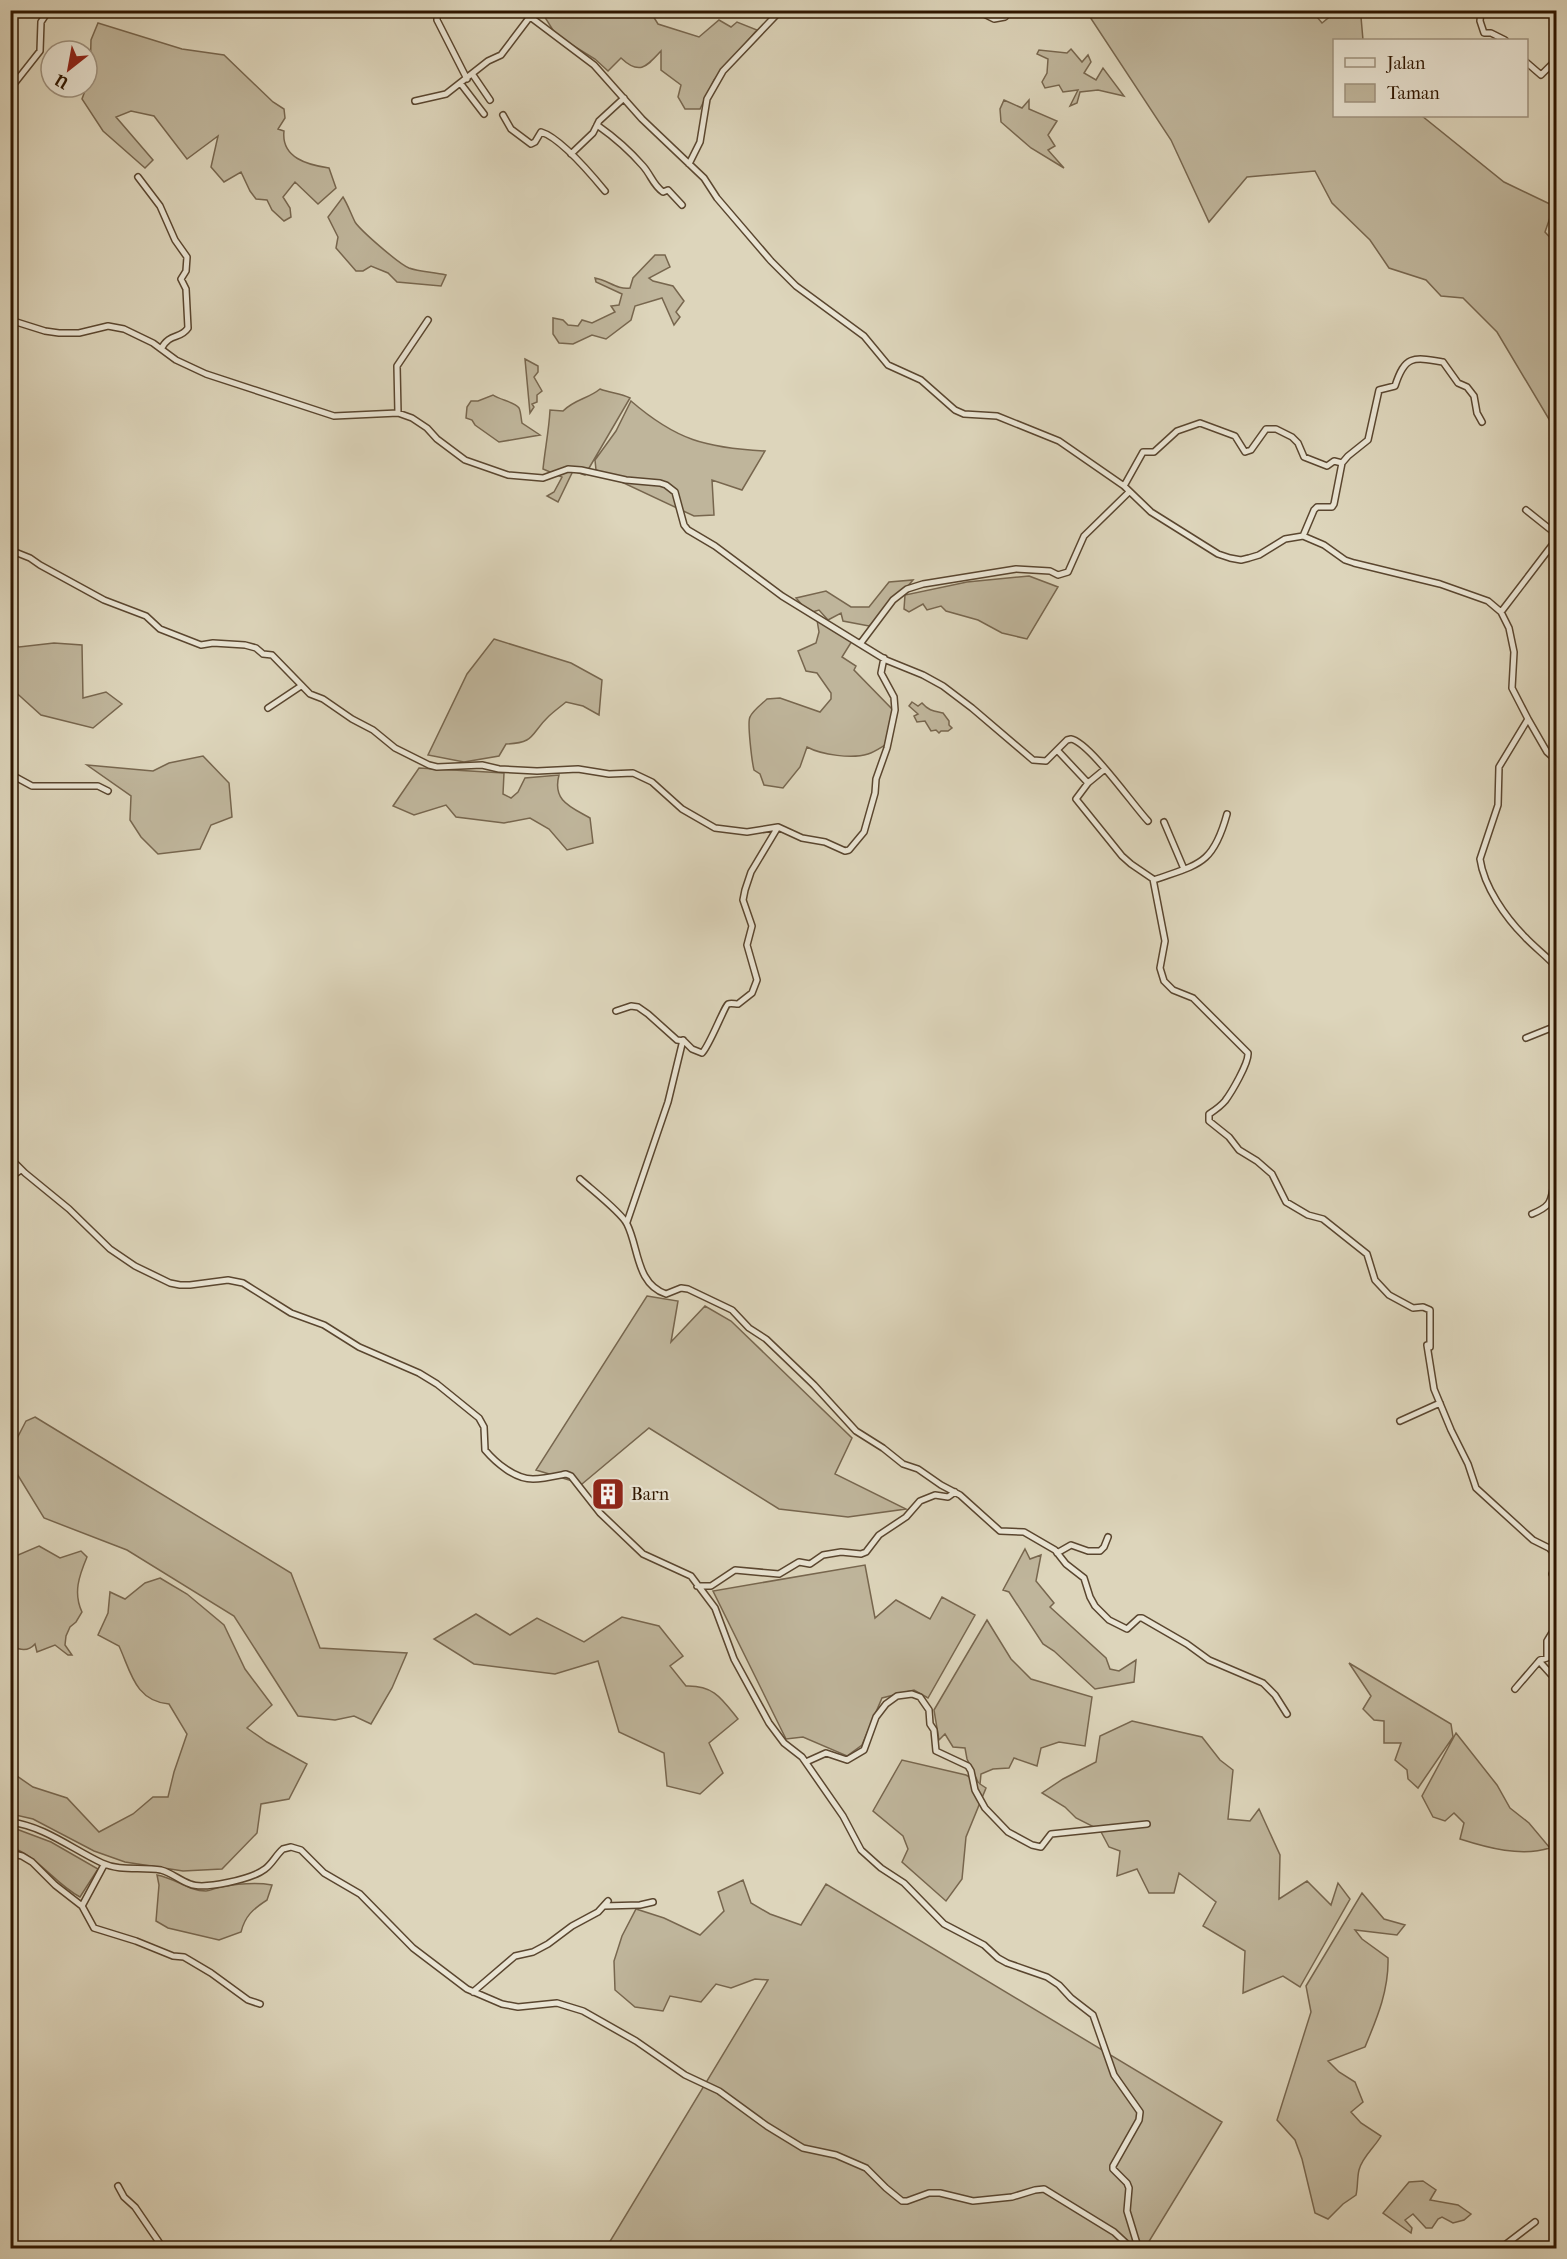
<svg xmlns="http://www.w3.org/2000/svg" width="1567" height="2259" font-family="'IM FELL French Canon',serif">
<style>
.green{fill:#bfb59b;stroke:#77664e;stroke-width:1.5}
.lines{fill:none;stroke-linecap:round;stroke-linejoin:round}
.minor-casing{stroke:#5a462f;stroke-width:8}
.minor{stroke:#e9e4d3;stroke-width:5}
.labels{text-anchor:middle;stroke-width:4.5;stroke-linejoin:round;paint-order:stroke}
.poi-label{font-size:18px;fill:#2f1600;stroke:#e9e4d3;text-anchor:start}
</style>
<rect width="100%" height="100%" fill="#ddd5bb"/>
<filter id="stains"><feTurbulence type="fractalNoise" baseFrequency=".00333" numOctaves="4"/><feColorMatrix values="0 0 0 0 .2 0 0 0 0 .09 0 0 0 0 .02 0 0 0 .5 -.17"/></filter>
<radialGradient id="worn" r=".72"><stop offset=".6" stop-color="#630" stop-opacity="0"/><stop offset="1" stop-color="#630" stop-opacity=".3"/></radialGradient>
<path class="green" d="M541 11H612V16L614 11H650L658 24 699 37 719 20 731 27 737 22 757 30 714 80 700 109H685L678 97 681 85 661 70V51C647 66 640 76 621 58L608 71 595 59 556 35Z
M1086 11H1312L1322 23 1333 14 1331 11H1354L1361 17 1363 40H1334V116H1422L1504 182 1554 206 1545 232 1556 244V431L1497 332 1463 298 1441 296 1426 280 1389 268 1370 240 1332 203 1315 171 1247 177 1209 222 1171 140Z
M98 23 182 49 224 55 273 102 284 109 285 118 278 129 284 131C281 158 308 165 329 168L336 188 318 204 295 182 283 197 290 208 291 217 284 221 272 210 267 200 256 199 250 191 241 172 224 182 211 167 218 136 187 159 154 116 131 111 116 117 153 160 145 168 103 131 82 99 90 77 91 40Z
M1071 49 1082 62 1088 55 1091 62 1084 73 1096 80 1103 68 1124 96 1098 90 1080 92 1077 103 1070 106 1078 90 1063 92 1059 85 1045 88 1042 82 1047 73 1048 59 1037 54 1039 50 1067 53Z
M1004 100 1022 108 1029 100V109L1057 121 1048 135 1055 146 1048 150 1064 168 1031 148 1001 122 1000 109Z
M343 197C348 205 351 214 355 222 361 231 399 264 409 268 420 272 434 272 446 275L441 286 397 282 388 273 371 266 363 271H356L336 248 338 237 328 217Z
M655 255H665L670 267 649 278 653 281 673 286 684 301 676 312 680 317 674 325 662 298 635 306 631 320 606 339 592 335 573 344 559 343 553 334V318L563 320 568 325 578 326 582 320 592 323 615 312 611 306 619 305 622 294 596 282 595 278C608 280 617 290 630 288L633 278Z
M525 359 538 366V372L534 377 542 391 537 395V402L532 404 534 407 530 413Z
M600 389C610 393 620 393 630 398L585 475 573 471 558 502 547 496 554 492 562 477 543 469C545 449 549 430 550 410L563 411C575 399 588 399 600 389Z
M493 395C500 400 515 402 519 408 521 412 521 419 522 423L540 435 499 442 475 425 472 420 466 418 467 407 471 401H478Z
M631 401C676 440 706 448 765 451L742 490 712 480 714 515 694 516 596 470 595 460 616 431Z
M1029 576 1058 587 1027 639 1002 633 978 620 946 611 941 606 927 610 923 604 909 612 904 609 905 595 967 582Z
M913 580 880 619 869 626 843 621 841 613 828 620 819 610 809 613 796 598 826 591 851 607H869L889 582Z
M817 620 852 641 842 657 856 666 854 670 893 710 885 745C880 748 874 752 868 754 852 759 822 755 807 747L800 767 783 788 764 785 760 774 754 770C752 762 747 722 750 717 753 710 762 704 767 699L780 698 820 712 831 699V693L817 673 806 671 798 651 816 643 819 632Z
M494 639 571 663 602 680 599 715 583 706 566 702C560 707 553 712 548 717 530 734 536 743 506 744L499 756 464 762 428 755 467 674Z
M11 640 19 647 54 643 82 645 83 698 106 692 122 704 93 728 41 715 11 688Z
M912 702 918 706 922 703C929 711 934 711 943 713L949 721V725L952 728 948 731H941L939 733 936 730 931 731 925 721 917 722 914 716 918 714 909 706Z
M203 756 229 783 232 817 211 825 200 849 158 854 141 837 130 820 131 796 87 765 153 771 169 763Z
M419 768 504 773 503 794 511 798 518 792 525 778 559 775C552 801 571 807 590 818L593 843 567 850 549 829 530 818 504 823 456 817 446 805 414 815 393 806Z
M647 1296 678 1301 671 1342 705 1306 731 1321 852 1438 835 1474 906 1509 848 1517 779 1509 649 1428 582 1484 536 1470Z
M35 1417 291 1573 320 1648 407 1653 392 1688 371 1724 354 1716 335 1720 298 1716 234 1616 127 1550 44 1518 11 1464V1450L26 1421Z
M39 1546 60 1558 81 1551 87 1557C79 1576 73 1593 82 1612L76 1622 70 1627 66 1636 65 1645 72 1655H68L55 1645 37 1652 35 1644C28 1652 20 1650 11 1646V1558Z
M1025 1549 1030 1559 1041 1555 1036 1581 1054 1603 1050 1607 1106 1658 1110 1669 1119 1671 1136 1660 1134 1682 1095 1689 1054 1651 1043 1644 1009 1592 1003 1590Z
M865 1565 875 1618 896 1600 930 1619 942 1597 975 1615 928 1698 914 1690 882 1698 862 1745 847 1756 803 1737 786 1739 713 1591Z
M160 1578 187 1594 224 1625 245 1669 272 1705 247 1728 267 1742 307 1764 289 1799 261 1804 257 1833 222 1869 183 1871 125 1862 94 1851 33 1819 11 1814V1772L33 1787 67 1798 99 1832 133 1814 153 1797H168L174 1772 187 1734 169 1704C135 1701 131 1672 119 1646L98 1635 108 1613 110 1592 125 1599 145 1583Z
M476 1614 510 1635 537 1618 584 1642 622 1617 659 1626 683 1656 670 1666 686 1686C714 1685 722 1699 738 1719L709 1743 723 1773 700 1794 667 1786 664 1753 619 1732 598 1661 555 1674 474 1664 434 1639Z
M987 1620 1011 1659 1031 1679 1092 1697 1085 1746 1059 1742 1041 1748 1037 1766 1014 1758 1009 1768 993 1769 981 1774 980 1784 986 1788 966 1837 962 1879 946 1901 902 1862 908 1849 903 1836 873 1811 902 1760 966 1775 978 1782 967 1759 965 1748 953 1747 945 1734 939 1740 934 1710Z
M1349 1663 1451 1724 1453 1737 1418 1788 1408 1779 1407 1770 1395 1760 1401 1743H1384V1721L1374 1720 1363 1709 1371 1696Z
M1132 1721 1202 1737 1220 1760 1233 1770 1228 1819 1250 1821 1259 1809 1280 1855 1279 1899 1307 1881 1331 1905 1338 1883 1350 1899 1300 1987 1283 1976 1243 1993 1245 1951 1203 1926 1216 1902 1179 1873 1174 1893H1149L1137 1869 1117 1876 1120 1851 1109 1847 1100 1830 1076 1818 1065 1807 1042 1793 1063 1779 1096 1762 1100 1736Z
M1456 1733 1497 1785 1510 1808 1529 1823 1550 1848C1521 1857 1488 1848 1460 1839L1464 1823 1454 1813 1445 1821 1433 1817 1422 1796Z
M11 1827 51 1842 98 1869 80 1897C54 1883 39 1857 11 1847Z
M157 1875C175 1878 188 1891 206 1891 211 1891 215 1888 220 1887 237 1884 255 1882 272 1885L267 1900C253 1909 245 1916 241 1932L219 1940 168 1928 156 1921 159 1885Z
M743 1880 751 1903 770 1914 801 1925 826 1884 1222 2122 1145 2248H606L768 1980 755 1979 731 1988 716 1984 701 2002 670 1996 663 2011 635 2007 615 1990 614 1961 622 1936 636 1909 664 1918 700 1935 724 1911 718 1892Z
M1362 1893 1384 1919 1405 1925 1397 1935 1355 1930 1362 1939 1388 1958C1389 1990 1377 2018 1365 2047L1328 2061 1339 2072 1355 2082 1363 2102 1351 2112 1361 2123 1381 2136C1375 2147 1362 2157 1359 2170 1357 2178 1358 2187 1356 2195L1343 2204 1328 2219 1315 2213 1302 2159 1295 2140 1277 2120 1311 2012 1306 1986Z
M1423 2181 1436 2190 1430 2200 1458 2205 1471 2214 1464 2220 1453 2223 1442 2217 1438 2219 1432 2228H1426L1413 2214 1405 2220 1412 2228 1411 2233 1383 2213 1409 2182Z"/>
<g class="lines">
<defs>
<path id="minor" d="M437 10V20L467 79
M521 10 594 65 642 119 704 178 717 198 771 261 796 286 864 336 888 365 921 380 955 410 964 414 997 416 1059 441 1124 486 1151 512 1218 554 1230 558 1241 560 1249 558 1259 555 1285 539 1303 536 1324 545 1345 560 1354 563 1440 584 1488 601 1501 612 1509 628 1514 652 1512 688 1528 719 1499 767 1498 805 1480 859C1484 887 1506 918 1525 937 1535 948 1547 956 1556 967
M976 10 994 19 1005 17 1011 10
M1481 10 1480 21 1484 33H1491L1505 40
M1526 62 1541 75 1556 60
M473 75 490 100
M461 84 484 114
M10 89 40 51 41 22 49 10
M415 101 446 94 488 61 501 55 529 18
M503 115 511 129 531 144 535 142 541 132C561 138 591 174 605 191
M597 125C614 137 630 151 643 166 651 175 653 185 663 192L668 190 682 205
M571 154 593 133 599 121 624 98
M689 164 700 142 707 99 723 71 781 10
M138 177 160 206 175 240 187 257 186 271 181 279 186 289 188 328C180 340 170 332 161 349
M10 320 45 331 59 333H79L108 326 124 329 153 343 176 360 206 374 334 416 398 413 412 418 427 428 437 439 465 460 508 475 543 478 568 469 581 470 626 480 660 483 666 485 675 492 684 525 688 530 715 546 782 596 886 660 923 675 943 686 972 708 1033 760 1046 761 1067 740 1071 739C1089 742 1133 805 1148 821
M398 413 397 366 428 320
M1342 463 1348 456 1368 440 1379 390 1395 386C1405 355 1413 357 1443 362L1458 383 1467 387 1474 396 1477 413 1482 422
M1124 486 1143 452H1154L1177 431 1200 423 1235 436 1245 452 1251 450 1266 429H1276L1292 437 1298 443 1304 457 1327 466 1334 461 1342 463 1334 504 1332 507H1317L1314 510 1303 536
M1526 510 1556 534
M10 550 30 558 40 565 104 600 146 616 160 629 201 645 213 643 245 645 256 648 263 654 272 655 310 694 323 699 352 719 373 730 395 748 429 765 437 767 482 765 499 769 537 771 578 769 609 774 633 773 652 782 682 809 715 828 747 832 778 827
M1501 612 1556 540
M860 644 893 600 907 589 923 584 1016 569 1050 571 1058 575 1068 572 1084 536 1129 492
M268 708 301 686
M1528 719 1547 752 1556 760
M1058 751 1088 783 1076 799 1122 856 1131 864 1153 879 1165 941 1160 968 1164 981 1173 990 1193 998 1248 1053C1249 1063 1231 1093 1225 1101 1220 1107 1215 1110 1209 1114V1121L1229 1137 1239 1150 1257 1161 1272 1174 1286 1202 1308 1215 1323 1219 1367 1254 1375 1280 1389 1295 1413 1308 1423 1307 1430 1310V1347
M10 774 32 786H98L108 791
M1088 783 1105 769
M1164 822 1184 869
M1154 880C1199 864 1213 865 1227 814
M616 1011 631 1006 638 1007 648 1014 677 1040 684 1041 692 1049 702 1053C709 1047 725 1005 728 1004 731 1003 735 1004 738 1004L752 993 757 980 747 945 752 926 743 900 745 890 751 872 778 827 802 838 825 842 845 851 849 850 864 832 875 793 876 779 887 748 895 710 894 697 881 673 884 658
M1526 1038 1556 1026
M10 1158 25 1173 69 1209 110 1249 135 1266 170 1283 180 1285H190L228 1280 243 1283 291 1313 324 1325 359 1347 419 1373 437 1384 479 1418 484 1427 485 1450C496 1463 515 1479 533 1479 543 1479 556 1476 566 1474L571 1476 600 1513 643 1554 691 1576 715 1608 734 1659 769 1723 784 1743 802 1757 843 1816 861 1850 881 1868 904 1883 944 1924 984 1945 998 1958 1007 1963 1047 1977 1059 1985 1071 1998 1093 2015 1114 2075 1140 2112 1139 2120 1113 2166V2169L1127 2183 1129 2188 1127 2211 1138 2247
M10 1174H15L21 1170
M580 1179C591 1189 622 1213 627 1224 639 1248 636 1284 666 1294L681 1288 688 1289 732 1310 749 1328 766 1339 814 1385 856 1431 883 1448 903 1464 918 1469 941 1485 960 1495 1000 1531 1024 1532 1055 1550 1066 1564 1084 1578 1090 1597 1095 1606 1109 1620 1127 1629 1139 1618H1142L1187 1644 1209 1660 1263 1683 1275 1695 1287 1714
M1532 1214C1556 1204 1549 1199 1556 1177
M627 1222 668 1102 683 1040
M1427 1345 1434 1389 1451 1430 1468 1464 1476 1488 1533 1540 1549 1548 1556 1555
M1400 1421 1440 1403
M1057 1553 1071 1545 1088 1551H1100L1104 1547 1108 1537
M1556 1565 1552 1574 1556 1579
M697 1586H711L735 1570 779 1574 799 1562 810 1564 823 1555 841 1552 861 1554 866 1552 879 1535 906 1517 920 1501 935 1495 948 1497 955 1492
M1539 1661 1556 1680
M1515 1689 1540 1660 1547 1658V1641L1556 1626
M806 1762 826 1753 847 1760 864 1750 876 1717 886 1704 897 1696 912 1694 920 1697 929 1710 930 1724 934 1730 936 1751 968 1766 971 1771 975 1790 985 1808 1008 1832 1032 1845 1041 1847 1051 1834 1147 1824
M10 1822C44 1826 72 1849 102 1863 121 1872 142 1866 161 1870 172 1873 179 1880 190 1884 204 1890 252 1879 265 1869 272 1864 276 1855 283 1849L291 1847 301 1850 324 1873 360 1894 413 1948 467 1989 502 2004 518 2007 557 2003 583 2011 636 2041 685 2075 719 2091 767 2126 803 2148 836 2155 866 2168 886 2188 902 2201H907L929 2193H940L973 2201 1012 2197 1035 2190 1044 2189 1114 2232 1128 2245 1144 2248
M10 1853 22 1856 32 1862 55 1885 82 1906 94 1928 136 1941 173 1956 184 1957 211 1973 248 2000 260 2004
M82 1906 104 1865
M604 1906 640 1905 653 1902
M473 1992 515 1956 533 1952 548 1944 572 1926 598 1912 608 1901
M118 2186 124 2197 135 2207 163 2248
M1501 2248 1535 2222"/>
</defs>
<use href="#minor" class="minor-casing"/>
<use href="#minor" class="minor"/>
</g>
<defs>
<symbol id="building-square" viewBox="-11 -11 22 22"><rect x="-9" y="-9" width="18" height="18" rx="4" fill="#8f2418" stroke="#e9e4d3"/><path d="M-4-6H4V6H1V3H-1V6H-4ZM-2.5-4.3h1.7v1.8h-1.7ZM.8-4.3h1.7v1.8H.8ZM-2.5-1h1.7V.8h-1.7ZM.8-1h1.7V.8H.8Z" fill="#fff"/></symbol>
</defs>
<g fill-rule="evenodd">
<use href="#building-square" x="589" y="1475" width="38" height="38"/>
</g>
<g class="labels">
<g class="poi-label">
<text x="631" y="1500">Barn</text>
</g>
</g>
<rect width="1567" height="2259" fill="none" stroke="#ddd5bb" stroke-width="36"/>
<rect x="12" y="12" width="1543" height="2235" fill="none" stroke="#2f1600" stroke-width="3"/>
<rect x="18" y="18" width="1531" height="2223" fill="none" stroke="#2f1600" stroke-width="1.5"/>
<rect x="1333" y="39" width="195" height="78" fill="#e9e4d3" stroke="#9f927f" stroke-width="1.5"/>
<rect x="1345" y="58" width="30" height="9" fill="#e9e4d3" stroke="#9f927f" stroke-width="1.5"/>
<text x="1387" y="69" font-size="18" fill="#2f1600">Jalan</text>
<rect x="1345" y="84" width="30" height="18" fill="#bfb59b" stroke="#9f927f" stroke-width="1.5"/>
<text x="1387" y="99" font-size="18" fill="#2f1600">Taman</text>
<g transform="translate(69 69) rotate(211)"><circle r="28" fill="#e9e4d3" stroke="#9f927f" stroke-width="1.5"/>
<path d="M0-4.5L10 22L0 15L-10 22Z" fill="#8f2418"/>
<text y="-9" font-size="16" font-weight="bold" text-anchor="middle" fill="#2f1600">U</text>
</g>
<rect width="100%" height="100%" filter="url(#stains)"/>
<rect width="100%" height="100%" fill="url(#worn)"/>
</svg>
